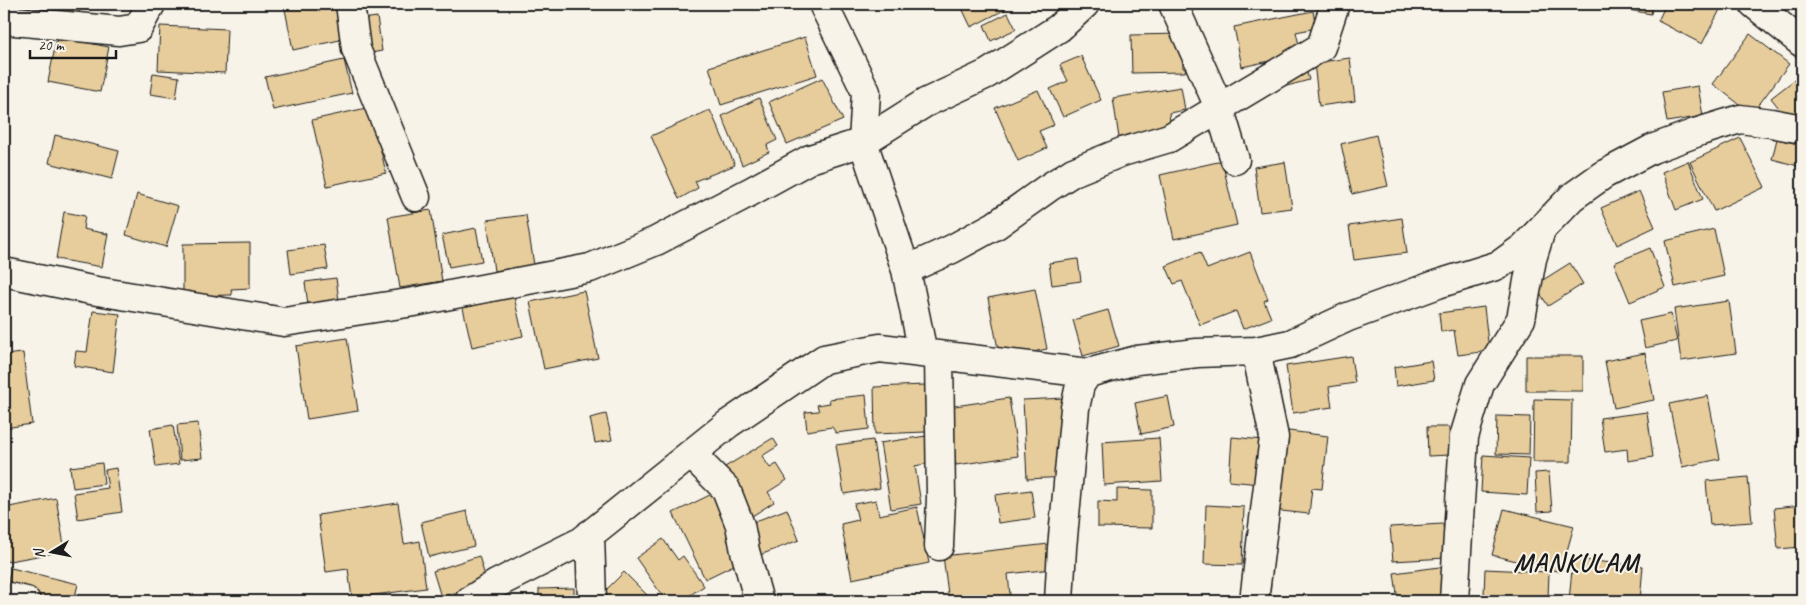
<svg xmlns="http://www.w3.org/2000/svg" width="1806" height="605" font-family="Caveat,sans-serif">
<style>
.building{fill:#e7cd9c;stroke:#1c1c1c}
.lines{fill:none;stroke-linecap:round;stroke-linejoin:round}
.minor-casing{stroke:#1c1c1c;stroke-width:31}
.minor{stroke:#f7f3e8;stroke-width:28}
.labels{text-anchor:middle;stroke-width:4;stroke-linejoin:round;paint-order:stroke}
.district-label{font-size:26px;font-weight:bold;letter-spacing:1px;fill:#1c1c1c;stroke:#f7f3e8}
</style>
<rect width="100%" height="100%" fill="#f7f3e8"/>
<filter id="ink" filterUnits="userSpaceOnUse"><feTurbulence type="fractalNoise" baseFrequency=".02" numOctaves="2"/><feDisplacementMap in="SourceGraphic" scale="10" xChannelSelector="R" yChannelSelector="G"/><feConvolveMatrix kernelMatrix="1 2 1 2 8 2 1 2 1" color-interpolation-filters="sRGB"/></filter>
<g filter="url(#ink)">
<path class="building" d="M10 4H80L78 22 33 17 34 7Z
M284 4H347L354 37 293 50Z
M960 4H1003L1006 9 971 27Z
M1602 4H1653L1651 14 1602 5Z
M1666 4H1723L1702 44 1658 21Z
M1313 11 1316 28 1296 32 1301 54 1242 67 1234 27Z
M1008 13 1016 29 991 41 984 25Z
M377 17 382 51 360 55 355 20Z
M160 26 227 29 225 73 158 70Z
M1182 34 1183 68H1186L1185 72 1132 73 1131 35Z
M1750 34 1789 64 1752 114 1713 84Z
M57 37 109 47 100 92 48 82Z
M805 37 817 75 721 105 709 67Z
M1081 56 1101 100 1063 117 1050 89 1068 81 1060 65Z
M1350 58 1355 101 1319 106 1314 63Z
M344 60 352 93 273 110 265 77Z
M1306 69 1309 80 1287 86 1284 75Z
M153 73 179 77 176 98 150 94Z
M1802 74V119L1793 126 1771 98Z
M822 78 843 120 787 144 769 102Z
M1698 86 1703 116 1667 122 1662 92Z
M1181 87 1185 110 1169 113 1171 130 1119 138 1113 98Z
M1038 90 1054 125 1039 131 1047 148 1018 161 995 108Z
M759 98 777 140 767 145 769 152 742 165 722 116Z
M371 107 386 173 327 186 312 120Z
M710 110 735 165 695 181 698 188 679 199 651 136Z
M55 135 119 151 112 179 49 163Z
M1376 135 1388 186 1352 194 1341 144Z
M1740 138 1765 187 1714 211 1690 162Z
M1777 139 1802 145V167L1772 159Z
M1222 161 1237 225 1174 239 1160 175Z
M1688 161 1703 199 1676 210 1662 172Z
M1285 162 1292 208 1260 212 1254 167Z
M1639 191 1655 227 1617 245 1601 208Z
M137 194 178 206 166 247 126 235Z
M431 210 442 281 400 288 388 217Z
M64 212 85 216 83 229 108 234 102 267 56 259Z
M526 215 534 265 494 271 487 220Z
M1402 218 1407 253 1354 260 1349 226Z
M476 228 482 261 449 267 442 235Z
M1714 229 1724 276 1675 287 1665 241Z
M250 243V288L231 289 232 295 183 296V244Z
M324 245 328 269 291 274 288 250Z
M1650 248 1665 287 1630 302 1614 263Z
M1200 252 1207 269 1250 252 1268 299 1264 301 1271 318 1243 329 1236 311 1200 325 1182 281 1174 284 1166 266Z
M1078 259 1081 281 1052 285 1049 263Z
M1570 263 1583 284 1548 306 1535 285Z
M336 278 339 301 308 305 305 282Z
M1035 289 1047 349 1000 359 988 298Z
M584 291 598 358 544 369 530 302Z
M514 297 523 336 472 347 463 308Z
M1729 301 1736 353 1681 361 1674 309Z
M1484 307 1489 351 1458 355 1454 330 1441 332 1439 313Z
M1108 310 1119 346 1083 356 1073 320Z
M93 311 120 314 113 372 74 366 76 351 87 352Z
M1671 314 1677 341 1645 348 1639 321Z
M347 338 358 411 307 419 296 346Z
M23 353 32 424 4 428V355Z
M1645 353 1654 400 1614 408 1605 361Z
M1351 356 1355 383 1329 387 1332 407 1293 413 1286 366Z
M1526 356H1583V391H1526Z
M1431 361 1434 380 1396 386 1394 367Z
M925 385 926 432 875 434 874 387Z
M866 395 869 429 836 433 832 427 807 431 805 412 819 411 817 405 830 403 829 399Z
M1168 396 1174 427 1141 434 1135 403Z
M1708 396 1720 459 1682 467 1669 404Z
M1009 398 1018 456 956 465 948 407Z
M1065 398 1068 477 1027 479 1023 400Z
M1534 399 1572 400 1571 462H1533Z
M1647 412 1653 457 1628 461 1627 449 1605 452 1600 418Z
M606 414 612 440 595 443 590 418Z
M1497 416 1530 417 1529 455 1496 454Z
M198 423 202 458 180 460 177 425Z
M173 425 179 464 156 467 150 429Z
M1427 427H1449L1450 455 1428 456Z
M1281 430 1328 436 1322 489 1312 488 1309 514 1272 510Z
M926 436 930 463 915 466 921 504 891 509 880 443Z
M1232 437 1263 440 1260 484 1229 481Z
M773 438 778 446 762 456 770 468 777 464 787 480 768 492 774 502 749 518 720 470Z
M1159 438 1162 481 1104 485 1102 442Z
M873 440 880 488 844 494 836 445Z
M1483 455 1529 458 1527 495 1481 492Z
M102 463 104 484 73 488 70 467Z
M116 468 122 512 78 519 74 493 108 488 105 470Z
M1549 472 1552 511 1537 512 1535 473Z
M1748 477 1752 522 1710 525 1706 481Z
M1117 489 1152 490V528L1098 527V501L1117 502Z
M1031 490 1035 518 998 523 995 495Z
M716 492 736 533 726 537 738 563 705 579 673 513Z
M56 498 65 551 4 562V508Z
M876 500 879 515 917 507 929 563 852 579 841 524 858 520 854 504Z
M398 503 404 544 420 541 426 588 352 598 348 569 326 572 318 515Z
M1206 505 1244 507 1242 565 1204 564Z
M1802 505V547L1778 549 1774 508Z
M787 509 799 540 755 557 743 526Z
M1504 509 1574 526 1561 572 1492 555Z
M467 511 474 546 429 557 421 522Z
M1443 524 1446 558 1393 561 1390 527Z
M663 539 678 560 683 556 704 586 681 601H666L636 558Z
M1049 544 1052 569 1008 574 1010 595 949 601 943 556Z
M479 556 487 583 441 597 433 571Z
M1573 559 1643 566 1640 601H1569Z
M1447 566 1452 600 1440 601H1398L1394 573Z
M11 568 78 584 74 601H35L5 594Z
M1485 569 1549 572 1548 598 1484 595Z
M624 572 653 601H595Z
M574 588V601H539V589Z
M382 596 406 599 405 601H382Z
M1305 596 1306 601H1265Z"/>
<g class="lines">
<defs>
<path id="minor" d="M350 4 356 49 416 197
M823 4 866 92 863 142 906 270 923 353
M1173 4 1219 107 1235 160
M1754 4 1802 43
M4 20 119 31 138 28 151 4
M906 270 952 249 996 225 1048 188 1073 172 1122 152 1169 138 1321 47 1335 4
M4 272 91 290 284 322 414 302 590 268 656 241 750 192 810 159 863 142 925 103 987 74 1059 28 1085 4
M691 454 726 489 740 525 745 551 758 598
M590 534 592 601
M939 546 941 497 939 355
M4 596 26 601
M469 601 496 584 582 541 728 424 824 359 880 348 1088 373
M1059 601 1062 548 1075 408 1080 385 1088 373 1137 360 1197 353 1256 351 1290 344 1348 317 1438 284 1499 265 1524 247 1572 197 1603 175 1652 149 1698 132 1740 119 1771 123 1802 129
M1254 601 1274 437 1256 351
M1454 601 1464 437 1480 384 1521 319 1532 259 1541 230"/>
</defs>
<use href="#minor" class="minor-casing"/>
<use href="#minor" class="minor"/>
</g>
</g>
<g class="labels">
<g class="district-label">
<text x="1576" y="571">MANKULAM</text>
</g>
</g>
<rect width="1806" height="605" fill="none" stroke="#f7f3e8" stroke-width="20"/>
<rect x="10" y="10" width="1786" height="585" fill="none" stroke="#1c1c1c" stroke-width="2" filter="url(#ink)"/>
<g transform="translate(52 552) rotate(260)" stroke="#f7f3e8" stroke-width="4" paint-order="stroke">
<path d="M0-4L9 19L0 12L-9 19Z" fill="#1c1c1c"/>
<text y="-8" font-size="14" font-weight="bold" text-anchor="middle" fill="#1c1c1c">N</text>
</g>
<path d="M30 50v8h86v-8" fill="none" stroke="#1c1c1c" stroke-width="2.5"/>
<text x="38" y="50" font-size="15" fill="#1c1c1c" stroke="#f7f3e8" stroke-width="4" paint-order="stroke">20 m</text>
</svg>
